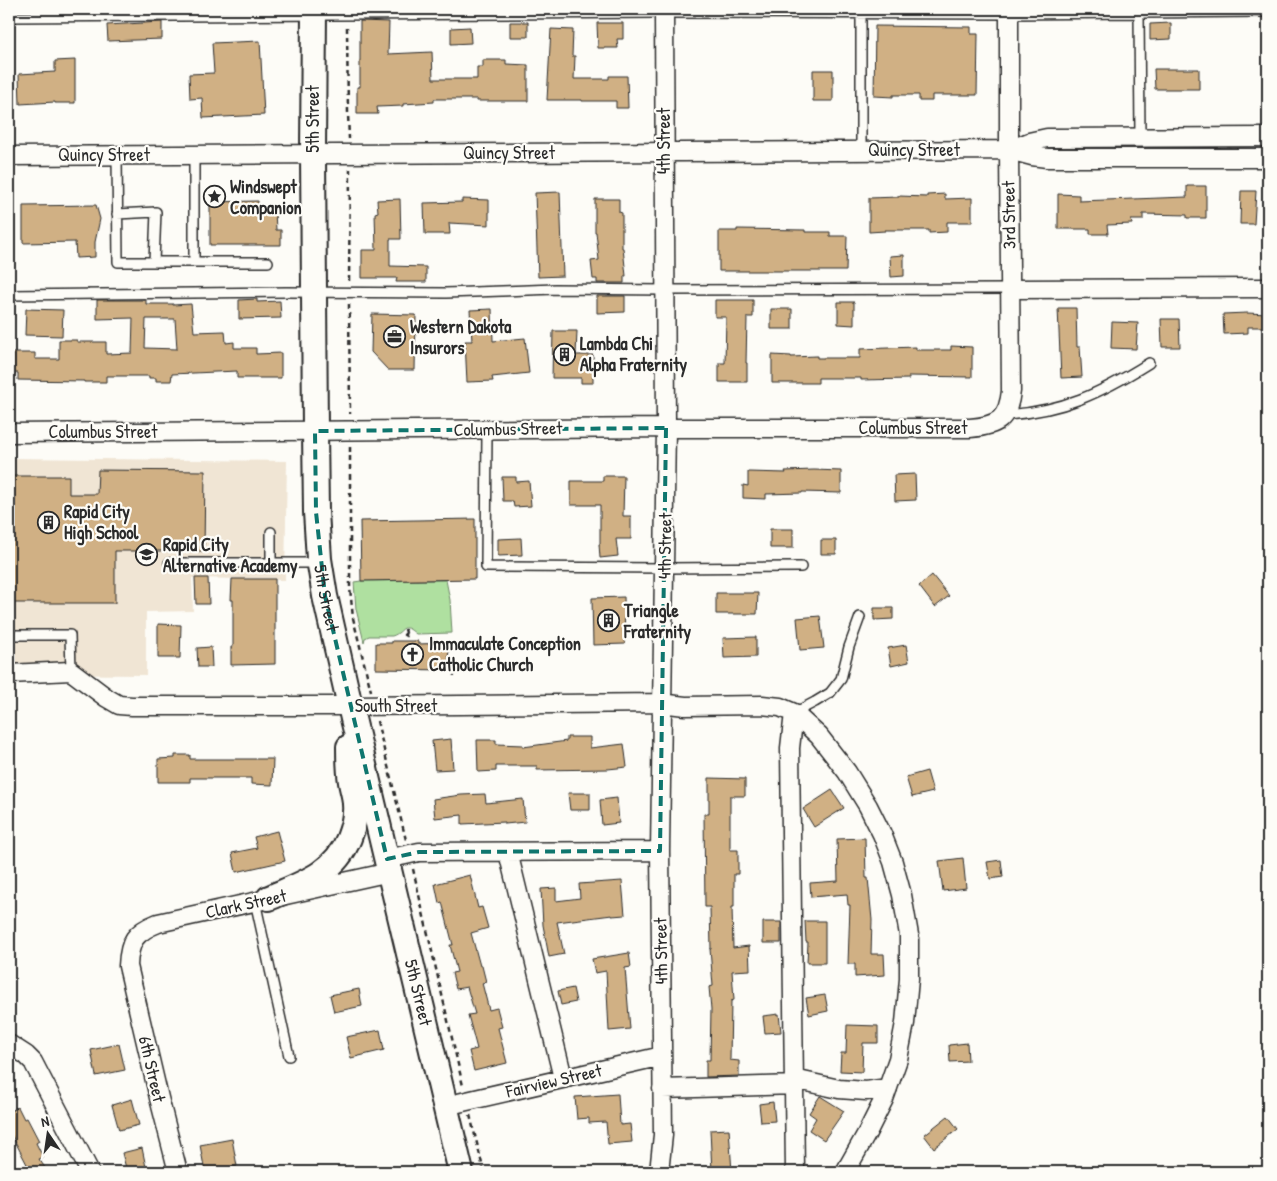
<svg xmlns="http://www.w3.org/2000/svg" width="1277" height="1181" font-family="'Patrick Hand',sans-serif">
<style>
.built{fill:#f0e5d4}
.green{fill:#afe0a0;stroke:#6d8666}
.building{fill:#d0b084;stroke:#2b2b2b;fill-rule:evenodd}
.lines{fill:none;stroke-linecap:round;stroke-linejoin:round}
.service-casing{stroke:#2b2b2b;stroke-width:12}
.minor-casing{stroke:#2b2b2b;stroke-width:21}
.secondary-casing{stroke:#2b2b2b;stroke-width:28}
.path{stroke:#2b2b2b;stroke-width:2.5;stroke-dasharray:5 4;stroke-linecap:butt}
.service{stroke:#fdfcf7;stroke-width:9}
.minor{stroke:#fdfcf7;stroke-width:18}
.secondary{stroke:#fdfcf7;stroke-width:24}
.marked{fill:none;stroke:#0f766e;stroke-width:4;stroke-dasharray:10 6;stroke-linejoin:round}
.labels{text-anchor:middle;stroke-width:4.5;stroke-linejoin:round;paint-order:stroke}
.street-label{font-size:18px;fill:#2b2b2b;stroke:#fdfcf7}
.poi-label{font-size:18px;font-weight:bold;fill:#2b2b2b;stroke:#fdfcf7;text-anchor:start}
</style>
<rect width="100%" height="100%" fill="#fdfcf7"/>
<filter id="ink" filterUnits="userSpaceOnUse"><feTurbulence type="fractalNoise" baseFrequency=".02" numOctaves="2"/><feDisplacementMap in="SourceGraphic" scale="10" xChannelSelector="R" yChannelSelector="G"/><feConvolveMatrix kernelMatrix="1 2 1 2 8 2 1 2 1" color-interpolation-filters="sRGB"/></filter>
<g filter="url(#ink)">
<path class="built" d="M9 458 287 461 285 580 192 578 193 611 146 612V675L9 674Z"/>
<path class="green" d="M446 580 450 600 452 633 416 634C401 621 405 632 392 636H369L365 638 364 642 356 609 354 582 361 581Z"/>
<path class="building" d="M360 21 389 22 388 54 432 52 433 79H477V67H483V60H506V64L528 65V101H477V99H434V102L403 104V106L377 107 378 114H357V87H360Z
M162 22V39L108 41 107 25Z
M510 22H528V37H510Z
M597 23H623V39H617L618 48H598Z
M1171 23V39L1150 40V24Z
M875 26 971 27V34H978L977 95H932V101H919V95H893V97L874 96Z
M470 27 471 43 451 44V28Z
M551 29 573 30 572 56H575L574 79H609V76H627L628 108H616V101H582V100H547Z
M260 41 264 115 203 118 202 98 190 99 189 74 214 73 212 43Z
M75 60V103H55V102L20 104 19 74 55 72V61Z
M1154 69H1199V89H1155Z
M813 70H833V101H813Z
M1187 186H1206V218H1187V215L1143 214V220H1131L1132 224 1107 225 1108 234H1090V229H1058V194L1079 195V201L1187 197Z
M1241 191H1256L1254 224H1240Z
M560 192 563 276 538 277 535 193Z
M945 194V199L972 198V222H947V232L929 233V230H885V231L869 232V198L899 197V196L927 197V195Z
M400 199 401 239H390V266L426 267V282H396L397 278H362V250H376L375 213 378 212 377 200Z
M462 199 489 200V225L449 223 450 234H425L424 203 462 202Z
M595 199H619V212L622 213V248H623L626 276H624V283H597V279H593L591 261 599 260 596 232H595Z
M258 201V212L275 211 276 230H281V245H210V202Z
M96 205 100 219 95 242V257L76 258 75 242 23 243V206Z
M737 229 805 230V232H830V236H847L846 271H719V231H737Z
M904 255V276L891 277 890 256Z
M597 296H625V312L597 313Z
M257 299V302L280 301 281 318 239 319V300Z
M97 300H146V304H173V305L191 304 194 332 225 331 226 343 234 342V348H256V354L281 353V378H237V371L172 374 171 381H156V378H149V376H106V382H84V381L18 380V373H10V353H35V359H59V340H77V342H106V354L132 353 133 318 97 319ZM146 319H175L177 349 145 348Z
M715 300H753V317H747L746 363H747V382H719V363H725L726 317H715Z
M838 302H854V325L838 324Z
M1058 308H1076L1077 347H1080L1082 377 1061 378Z
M26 309 63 310 62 336 25 335Z
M492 309 493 341 525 338 529 373 492 377 493 381 467 382 465 341H472L470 310Z
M771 309H792V329H771Z
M1247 313 1268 314V327H1248V333L1224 334 1223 314Z
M372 314 416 315 415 370H388L371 352Z
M1161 319H1179L1180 347H1162Z
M1112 322 1138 323 1136 349 1111 348Z
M553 331H577L576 355H593V383H581V378H552Z
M951 346 972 347V377L909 376V379L861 380V378H818V383H772V355L791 356V357L817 356V358H860V349L916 347V350H951Z
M98 470 205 471 204 551H115V603H9V476H69V494H97Z
M814 470 841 471V493L802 492V493L766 494V499L743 498V485L748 486V472L786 473 785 471Z
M915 474 916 500 895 501 894 475Z
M603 476H624L623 516H631V539H616L618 556 600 558 599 544H600V505H571V481H603Z
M502 477H516V482L529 481 531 506 514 507 513 501H503Z
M475 519V579L361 581 360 521Z
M770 529H793V548H770Z
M521 538 522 555 498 556V539Z
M821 540H836V554H821Z
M932 575 949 596 935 607 919 586Z
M195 578H208L209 604H196Z
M232 579H275V664L231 665V647H233V600H231Z
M716 593H758L757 614H716Z
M624 597 625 644 593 645 592 598Z
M874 608H893V619L874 620Z
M820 616 824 648 800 650 797 618Z
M158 624 181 625 180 658H158Z
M756 637V657L724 658 723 638Z
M392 641H418V644L449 643 448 670 376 669V643H392Z
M906 645 909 662 891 666 888 648Z
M211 647 212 667H198L197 648Z
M567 737H590V748L624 744 627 767 608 769 537 770V766H496V771L478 772 477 740H496V744L523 745V747L567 741Z
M451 739 453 769 435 770 432 741Z
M175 755H190V759H273L272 785 251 784V778H190V782H158V759L175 758Z
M927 771 933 792 912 797 906 777Z
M709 778 745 779V796H730V850H738V874H734V907H732L733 948 749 946 750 970 732 971 734 1000 731 1001 730 1060 739 1061V1076L706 1077V1060H710L711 1009 709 987 713 986 710 949H711L710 907H705L704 814H709Z
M832 790 844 808 814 827 803 809Z
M568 793H590V810H570Z
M485 794 486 803 523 799 525 822 505 824V822L462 824V815L435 818 433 799 461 795Z
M617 798 619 823 602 825 600 800Z
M277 831 285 861 236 872 232 853 257 848 254 837Z
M865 838 866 878H868L872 920 871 954H884L885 975 855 977V964H848L850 905H848L847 894 811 897 810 883 838 881 837 839Z
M963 858 966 888 943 891 939 861Z
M1001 860 1003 877 990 879 987 862Z
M470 875 478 908 482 907 488 928 471 933 480 966H482L486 982 482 983 489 1010 497 1008 502 1027 498 1028 507 1063 474 1071 469 1051 477 1049 468 1015 475 1014 467 987 456 989 452 973 457 972 450 945H453L442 902 439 903 435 884Z
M622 881 625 915 612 916V915L557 922 564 954 549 957 543 925 541 889 556 888V901L580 898 579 884Z
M805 921H825V963H807L808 942H806Z
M763 922H781V943H763Z
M629 953 631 967 625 968 630 1029 609 1031 606 971 595 973 592 959Z
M573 988 576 1002 561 1005 558 991Z
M359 989 362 1006 334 1012 330 995Z
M825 995 828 1011 809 1015 806 998Z
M779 1014 781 1032 765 1033 763 1016Z
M847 1025 878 1026V1043H863L862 1072 840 1071 841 1053H846Z
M380 1030 384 1050 351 1058 346 1037Z
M967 1043 968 1061 950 1062 949 1045Z
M119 1044 125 1070 96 1076 91 1050Z
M618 1094 620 1125 630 1124 632 1142 608 1144 606 1122 589 1123V1118L577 1119 575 1097Z
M820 1096 844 1111 824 1140 809 1130 816 1118 809 1113Z
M132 1099 139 1125 119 1130 112 1105Z
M773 1102 775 1121 761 1122 759 1104Z
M18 1107 24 1119 27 1118 39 1141 36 1143 43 1157 39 1159 48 1172H31L9 1130V1112Z
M948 1116 958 1129 934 1148 924 1135Z
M729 1129 732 1172H712L710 1130Z
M232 1139 237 1166 205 1172 200 1145Z
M142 1148 147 1172H127L122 1153Z"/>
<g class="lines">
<defs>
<path id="service" d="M861 13V150
M1139 13 1140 138
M9 17 664 13 1009 14 1268 12
M117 155 118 262H154
M194 155V262
M117 214 156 212 154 262H268
M9 295 286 292 446 293 555 289 665 290 1010 289
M1004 415C1062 412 1101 393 1149 363
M487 430 486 567 665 568 801 567
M271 532V563
M169 563H319
M9 635H70L71 671
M794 713 815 702 830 693 841 679 849 647 860 617
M255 901 289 1056"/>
<path id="minor" d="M1009 150 1029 142 1047 138 1268 137
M9 156 1009 150 1032 156 1047 158H1268
M1010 289 1268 288
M9 433 666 428H970C998 426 1008 419 1011 391L1009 150V14
M9 674 71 671 107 698 119 705 132 706H350L661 703 685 706 762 705 780 707 794 713 819 736 847 772 868 806 882 834 893 862 902 895 909 935V979L905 1023 898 1059 884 1099 867 1133 845 1172
M794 713 790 748 795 1172
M508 852 563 1078
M387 859 419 852 660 851
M9 1044 26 1055 33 1062 90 1172
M794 1079 839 1089 866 1091 888 1088
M662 1089 794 1085
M445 1106 662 1056
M178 1172 159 1098 128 966C129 941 135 932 158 923L390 872
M659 1172 663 1135 660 851 666 428 664 9"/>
<g id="secondary">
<path id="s1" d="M314 9 313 153 315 431 316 512 319 559 325 596 350 706 461 1172"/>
<path d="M269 898C301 884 335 874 349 838 353 828 356 816 355 804 355 797 352 789 351 782 349 770 349 759 349 747"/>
</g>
</defs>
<use href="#service" class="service-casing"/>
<use href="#minor" class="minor-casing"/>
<use href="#secondary" class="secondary-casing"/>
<path class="path" d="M347 27 348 113 349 139
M349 281 350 169
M349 304 350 414
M350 447V588L353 618 371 691
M405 629 406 633 408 634 406 636 404 635 406 633
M453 666 454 676
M377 721 406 840
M413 869 463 1086
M470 1115 484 1172"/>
<use href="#service" class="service"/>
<use href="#minor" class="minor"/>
<use href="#secondary" class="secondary"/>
</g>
</g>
<path class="marked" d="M666 428 660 851 419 852 387 859 325 596 316 512 315 431Z"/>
<defs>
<symbol id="sight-ring" viewBox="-11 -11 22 22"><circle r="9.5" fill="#fdfcf7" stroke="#2b2b2b" stroke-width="1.5"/><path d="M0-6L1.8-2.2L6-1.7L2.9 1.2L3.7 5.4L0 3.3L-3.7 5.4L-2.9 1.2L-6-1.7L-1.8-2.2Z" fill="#2b2b2b"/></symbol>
<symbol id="office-ring" viewBox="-11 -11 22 22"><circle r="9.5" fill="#fdfcf7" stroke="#2b2b2b" stroke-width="1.5"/><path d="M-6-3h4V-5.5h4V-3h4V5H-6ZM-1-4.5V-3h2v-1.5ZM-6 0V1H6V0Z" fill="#2b2b2b"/></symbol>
<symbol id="building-ring" viewBox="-11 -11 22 22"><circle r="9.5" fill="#fdfcf7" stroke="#2b2b2b" stroke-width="1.5"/><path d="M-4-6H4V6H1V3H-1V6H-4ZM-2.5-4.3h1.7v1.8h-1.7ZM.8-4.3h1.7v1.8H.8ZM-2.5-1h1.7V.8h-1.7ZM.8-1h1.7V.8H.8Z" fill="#2b2b2b"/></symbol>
<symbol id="school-ring" viewBox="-11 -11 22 22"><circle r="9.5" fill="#fdfcf7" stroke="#2b2b2b" stroke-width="1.5"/><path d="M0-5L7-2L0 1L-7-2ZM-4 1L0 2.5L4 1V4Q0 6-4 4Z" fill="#2b2b2b"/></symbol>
<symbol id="church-ring" viewBox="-11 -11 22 22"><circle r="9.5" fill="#fdfcf7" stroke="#2b2b2b" stroke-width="1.5"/><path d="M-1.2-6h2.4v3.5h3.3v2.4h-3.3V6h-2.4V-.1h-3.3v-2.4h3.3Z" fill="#2b2b2b"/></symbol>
</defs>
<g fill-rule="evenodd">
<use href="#sight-ring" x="202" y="184" width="25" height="25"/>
<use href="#office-ring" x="382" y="324" width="25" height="25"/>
<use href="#building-ring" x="552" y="342" width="25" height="25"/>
<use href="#building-ring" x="36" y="510" width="25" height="25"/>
<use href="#school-ring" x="134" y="542" width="25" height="25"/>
<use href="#building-ring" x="596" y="608" width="25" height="25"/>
<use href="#church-ring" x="400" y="642" width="25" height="25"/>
</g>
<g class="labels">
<g class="street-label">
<text transform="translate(313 119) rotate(-90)" y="6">5th Street</text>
<text transform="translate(664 141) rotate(-90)" y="6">4th Street</text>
<text x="914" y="156">Quincy Street</text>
<text x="509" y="159">Quincy Street</text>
<text x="104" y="161">Quincy Street</text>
<text transform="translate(1009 215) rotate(-91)" y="6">3rd Street</text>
<text x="913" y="434">Columbus Street</text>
<text transform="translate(508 429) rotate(-1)" y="6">Columbus Street</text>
<text x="103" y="438">Columbus Street</text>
<text transform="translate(665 546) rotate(-89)" y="6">4th Street</text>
<text dy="6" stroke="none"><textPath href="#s1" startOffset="590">5th Street</textPath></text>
<text x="396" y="712">South Street</text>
<text transform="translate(246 904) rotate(-12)" y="6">Clark Street</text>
<text transform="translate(661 951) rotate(-91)" y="6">4th Street</text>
<text dy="6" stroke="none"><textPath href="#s1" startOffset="995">5th Street</textPath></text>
<text transform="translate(152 1069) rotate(77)" y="6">6th Street</text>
<text transform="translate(554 1081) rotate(-13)" y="6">Fairview Street</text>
</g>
<g class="poi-label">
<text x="230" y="193">Windswept<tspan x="230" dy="21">Companion</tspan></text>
<text x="410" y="333">Western Dakota<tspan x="410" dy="21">Insurors</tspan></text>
<text x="580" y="350">Lambda Chi<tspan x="580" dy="21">Alpha Fraternity</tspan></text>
<text x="64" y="518">Rapid City<tspan x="64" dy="21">High School</tspan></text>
<text x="163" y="551">Rapid City<tspan x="163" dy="21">Alternative Academy</tspan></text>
<text x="624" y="617">Triangle<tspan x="624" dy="21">Fraternity</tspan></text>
<text x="429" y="650">Immaculate Conception<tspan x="429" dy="21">Catholic Church</tspan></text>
</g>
</g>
<rect width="1277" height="1181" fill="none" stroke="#fdfcf7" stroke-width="30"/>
<rect x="15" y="15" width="1247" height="1151" fill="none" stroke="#2b2b2b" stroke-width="2" filter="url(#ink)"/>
<g transform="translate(48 1134) rotate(347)" stroke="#fdfcf7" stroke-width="4" paint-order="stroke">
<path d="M0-4L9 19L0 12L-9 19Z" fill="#2b2b2b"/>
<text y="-8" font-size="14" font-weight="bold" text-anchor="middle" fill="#2b2b2b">N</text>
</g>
</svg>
